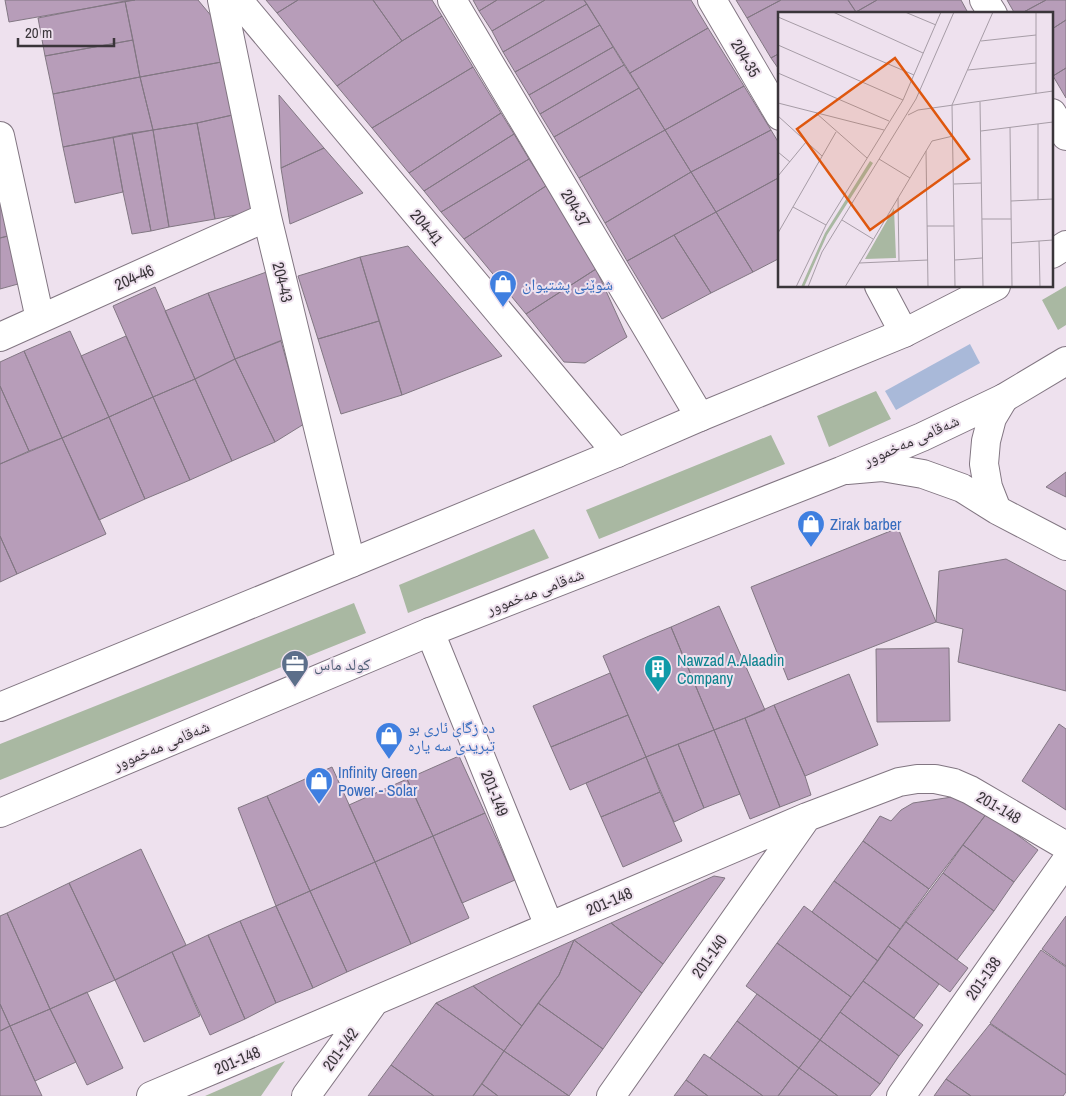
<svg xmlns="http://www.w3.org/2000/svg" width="1066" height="1096" font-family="'Archivo Narrow','Noto Naskh Arabic',sans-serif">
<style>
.green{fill:#a9b8a2}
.water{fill:#a9b9d9}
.building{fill:#b79db9;stroke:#827783}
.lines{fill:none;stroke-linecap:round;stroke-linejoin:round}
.minor-casing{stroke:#827682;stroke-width:30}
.tertiary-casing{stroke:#827682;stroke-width:30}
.trunk-casing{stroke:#827682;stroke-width:30}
.minor{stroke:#fff;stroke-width:28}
.tertiary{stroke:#fff;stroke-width:28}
.trunk{stroke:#fff;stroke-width:28}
.labels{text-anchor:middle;stroke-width:4;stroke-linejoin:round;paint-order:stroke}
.street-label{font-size:16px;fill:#3a353a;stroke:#eee1ee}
.shop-label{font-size:16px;fill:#366cbe;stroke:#eee1ee;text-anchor:start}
.culture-label{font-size:16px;fill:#0d838f;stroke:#eee1ee;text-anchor:start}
.service-label{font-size:16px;fill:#4e5e75;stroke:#eee1ee;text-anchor:start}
.inset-road{fill:none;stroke:#a69ca6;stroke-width:1}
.view{fill:#df570e;fill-opacity:0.15;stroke:#df570e;stroke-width:2.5}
.inset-edge{fill:none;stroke:#3a353a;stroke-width:2.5}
</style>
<rect width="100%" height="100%" fill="#eee1ee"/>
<path class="green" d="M1066 286V325L1058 330 1042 300Z
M876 391 891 419 829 447 817 416Z
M771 435 785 464 599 539 586 510Z
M534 529 549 558 408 613 399 585Z
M354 603 366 633 0 780V744Z
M285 1061 261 1096H205Z"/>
<path class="water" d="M970 344 980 363 896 410 885 391Z"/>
<path class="building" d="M5 0H135L9 22Z
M135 0H198L213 18 227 61 140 77 125 1Z
M266 0H298L277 13Z
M298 0H373L402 41 337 86 277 13Z
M373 0H432L442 16 402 41Z
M473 0H497L479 11Z
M497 0H545L492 31 479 11Z
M545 0H584L587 4 503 52 492 31Z
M584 0H691L708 28 630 73Z
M736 0H781L747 18Z
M781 0H848L856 12 853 14H780V53L771 58 747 18Z
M848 0H877L856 12Z
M877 0H961L967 11 963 14H857L856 12Z
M1007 0H1046L1020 14H1015Z
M1046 0H1066V20L1052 29V14H1020Z
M125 1 133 40 45 56 38 18Z
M587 4 600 25 515 72 503 52Z
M442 16 473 67 372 128 337 86 402 41Z
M1066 20V68L1053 76 1052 29Z
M600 25 613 47 529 95 515 72Z
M708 28 744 86 665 130 630 73Z
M133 40 140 77 53 94 45 56Z
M613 47 624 65 540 114 529 95Z
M780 53V71L771 58Z
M227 61 237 114 197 123 153 130 140 77Z
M624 65 639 88 554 137 540 114Z
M473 67 501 113 409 173 372 128Z
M1066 68V98L1053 76Z
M140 77 153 130 63 147 53 94Z
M744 86 771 130 691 172 665 130Z
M639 88 665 130 579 178 554 137Z
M279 95 324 148 281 168Z
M501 113 514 134 424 191 409 173Z
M237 114 257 211 215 219 197 123Z
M197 123 215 219 169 227 153 130Z
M153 130 169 227 151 231 132 133Z
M665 130 691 172 605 223 579 178Z
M771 130 780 145V177L716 212 691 172Z
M132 133 151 231 132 234 123 192 113 137Z
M514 134 529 159 441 212 424 191Z
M113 137 123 192 75 203 63 147Z
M324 148 363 193 290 224 281 168Z
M529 159 546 186 464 239 441 212Z
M691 172 716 212 627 261 605 223Z
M780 177V258L753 272 716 212Z
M546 186 596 269 526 314 464 239Z
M0 200 8 236 0 238Z
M716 212 753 272 711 293 674 235Z
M674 235 711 293 662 319 627 261Z
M8 236 18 284 0 289V238Z
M408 246 502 356 402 395 360 257Z
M360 257 379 321 318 339 298 276Z
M596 269 627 337 585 363 564 362 526 314Z
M272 270 287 338 235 359 208 293Z
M155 287 195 379 153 397 113 306Z
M208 293 235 359 195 379 165 311Z
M379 321 402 395 341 414 318 339Z
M70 331 109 417 62 438 24 351Z
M126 336 153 397 109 417 81 356Z
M281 341 304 424 275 442 235 359Z
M24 351 62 438 29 451 0 386V362Z
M235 359 275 442 232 461 195 379Z
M195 379 232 461 190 480 153 397Z
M0 386 29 451 0 464Z
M153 397 190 480 145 499 109 417Z
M109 417 145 499 99 520 62 438Z
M62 438 106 534 17 574 0 536V464Z
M1066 472V497L1046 487Z
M898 528 936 622 788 680 751 587Z
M0 536 17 574 0 582Z
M1006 559 1066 591V691L958 662 963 629 936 622 939 571Z
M719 606 765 710 745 718 714 730 671 627Z
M671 627 714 730 646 757 603 656 649 636Z
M949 648 950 721 877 722 876 649Z
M610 673 628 715 551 747 533 706Z
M849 674 878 745 805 776 774 705Z
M774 705 805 776 811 795 780 807 745 718Z
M628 715 646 757 570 790 551 747Z
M745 718 780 807 750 819 714 730Z
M1059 724 1066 729V810L1022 781Z
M714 730 740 794 704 808 678 744Z
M678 744 704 808 674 822 646 757Z
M459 756 485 813 433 836 407 779Z
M646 757 660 792 601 817 586 783Z
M332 767 375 862 310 891 267 796Z
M407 779 433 836 375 862 349 805Z
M660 792 682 841 623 867 601 817Z
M965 795 987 813 929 889 863 841 880 816 891 821 901 810 913 803Z
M267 796 310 891 276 906 238 808Z
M485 813 515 880 462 903 433 836Z
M987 813 1038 850 1014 882 963 845Z
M433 836 469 918 411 944 375 862Z
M863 841 929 889 900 929 834 881Z
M963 845 1014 882 994 911 943 873Z
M141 849 186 945 115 980 69 883Z
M375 862 411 944 347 972 310 891Z
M943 873 994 911 957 960 906 922Z
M714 876 725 878 663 964 611 923Z
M834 881 900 929 878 961 812 912Z
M69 883 115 980 50 1009 7 913Z
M310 891 347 972 313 988 276 906Z
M276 906 313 988 276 1003 240 921Z
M804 906 878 961 851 997 777 943Z
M7 913 50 1009 10 1026 0 1004V916Z
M1066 916V966L1042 949Z
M240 921 276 1003 245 1019 208 935Z
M906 922 968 968 950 992 888 946Z
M611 923 663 964 642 993 574 940Z
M208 935 245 1019 210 1035 172 952Z
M574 940 559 975 522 1026 473 986Z
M574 940 642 993 603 1049 538 1003 559 975Z
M777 943 851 997 820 1040 746 986Z
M888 946 939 984 914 1018 863 981Z
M1041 950 1066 967V1075L990 1023Z
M172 952 200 1016 144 1042 115 980Z
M863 981 923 1025 899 1056 840 1012Z
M473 986 522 1026 504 1051 436 1003Z
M87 992 123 1068 87 1085 50 1009Z
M757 994 820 1040 799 1068 737 1021Z
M436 1003 504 1051 473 1096H434L391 1065Z
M538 1003 603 1049 569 1096 504 1051Z
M0 1004 10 1026 0 1031Z
M50 1009 76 1062 35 1081 10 1026Z
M840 1012 899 1056 880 1084 820 1040Z
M737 1021 799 1068 778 1096H763L710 1058Z
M990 1024 1066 1075V1092L1063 1096H971L946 1079Z
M10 1026 35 1081 42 1096H0V1031Z
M820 1040 880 1084 870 1096H838L799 1068Z
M504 1051 569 1096H498L482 1084Z
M704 1054 710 1058 763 1096H708L686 1080Z
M391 1065 434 1096H368Z
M799 1068 838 1096H778Z
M946 1079 971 1096H934Z
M686 1080 708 1096H674Z
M482 1084 498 1096H473Z"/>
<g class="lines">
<defs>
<path id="minor" d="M222 0 267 217 351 563
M238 0 617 453
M452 0 700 417
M712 0 780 116
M984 0 993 14
M1052 113 1066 136
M0 136 40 319
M879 286 904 333
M0 337 267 217
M430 632 549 926
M151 1096 807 817 899 782 917 779H935L954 783 970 790 1066 846
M306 1096 374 1002
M611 1096 807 817
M901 1096 1066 861"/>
<path id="tertiary" d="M847 470 882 467 923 474 962 488 997 510 1066 546
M997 510 988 487 984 464 986 441 992 418 1004 398"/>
<path id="trunk" d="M1052 254 1066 245
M0 707 351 563 617 453 700 417 904 333 996 286
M0 813 430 632 841 471 922 437 1004 398 1066 361"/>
</defs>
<use href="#minor" class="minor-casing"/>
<use href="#tertiary" class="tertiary-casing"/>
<use href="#trunk" class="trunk-casing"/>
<use href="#minor" class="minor"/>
<use href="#tertiary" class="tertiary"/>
<use href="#trunk" class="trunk"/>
</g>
<defs>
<symbol id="shop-pin" viewBox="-11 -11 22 30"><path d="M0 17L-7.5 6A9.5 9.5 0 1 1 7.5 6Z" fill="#3f7fe0" stroke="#eee1ee"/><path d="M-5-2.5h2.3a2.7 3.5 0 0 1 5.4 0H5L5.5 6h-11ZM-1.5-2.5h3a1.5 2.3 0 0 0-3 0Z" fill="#fff"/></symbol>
<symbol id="office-pin" viewBox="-11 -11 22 30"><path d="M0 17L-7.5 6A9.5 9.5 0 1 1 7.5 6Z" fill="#5c6f8a" stroke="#eee1ee"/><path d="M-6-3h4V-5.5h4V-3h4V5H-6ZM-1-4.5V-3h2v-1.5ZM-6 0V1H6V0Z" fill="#fff"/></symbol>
<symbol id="building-pin" viewBox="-11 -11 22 30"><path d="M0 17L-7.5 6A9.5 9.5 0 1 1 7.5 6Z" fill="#0f9aa8" stroke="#eee1ee"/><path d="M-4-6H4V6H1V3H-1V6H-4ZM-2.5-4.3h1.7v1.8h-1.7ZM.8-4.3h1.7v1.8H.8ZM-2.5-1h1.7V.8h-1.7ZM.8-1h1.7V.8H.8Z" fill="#fff"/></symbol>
</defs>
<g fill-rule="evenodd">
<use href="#shop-pin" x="487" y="268" width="32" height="43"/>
<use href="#shop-pin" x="795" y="508" width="32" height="43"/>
<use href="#office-pin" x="279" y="648" width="32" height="43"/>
<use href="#building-pin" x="642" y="653" width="32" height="43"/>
<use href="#shop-pin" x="373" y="720" width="32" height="43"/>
<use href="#shop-pin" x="303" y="765" width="32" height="43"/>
</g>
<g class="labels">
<g class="street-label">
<text transform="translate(746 58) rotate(59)" y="6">204-35</text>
<text transform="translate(576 208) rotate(59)" y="6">204-37</text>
<text transform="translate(427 227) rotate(50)" y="6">204-41</text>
<text transform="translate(134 277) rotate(-24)" y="6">204-46</text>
<text transform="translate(283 282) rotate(76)" y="6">204-43</text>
<text transform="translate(911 440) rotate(-24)" y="6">شەقامی مەخموور</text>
<text transform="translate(535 591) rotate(-21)" y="6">شەقامی مەخموور</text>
<text transform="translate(161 745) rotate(-23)" y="6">شەقامی مەخموور</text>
<text transform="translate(495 793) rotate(68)" y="6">201-149</text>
<text transform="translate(999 807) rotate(30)" y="6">201-148</text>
<text transform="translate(609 901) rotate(-23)" y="6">201-148</text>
<text transform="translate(709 956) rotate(-55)" y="6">201-140</text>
<text transform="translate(983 978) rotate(-55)" y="6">201-138</text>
<text transform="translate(340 1049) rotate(-54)" y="6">201-142</text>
<text transform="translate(237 1060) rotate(-23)" y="6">201-148</text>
</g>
<g class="shop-label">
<text x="522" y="290">شوێنی پشتیوان</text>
<text x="830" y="530">Zirak barber</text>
<text x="408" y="733">ده زگاى ئاری بو<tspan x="408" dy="18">تبریدی سە یارە</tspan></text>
<text x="338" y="778">Infinity Green<tspan x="338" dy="18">Power - Solar</tspan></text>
</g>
<g class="culture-label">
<text x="677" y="666">Nawzad A.Alaadin<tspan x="677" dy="18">Company</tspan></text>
</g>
<g class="service-label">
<text x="314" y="670">كولد ماس</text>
</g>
</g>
<g transform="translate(778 12)">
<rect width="275" height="275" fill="#eee1ee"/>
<path d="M92 149 95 151 49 223 26 275H23L47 221ZM116 196 118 246 87 247Z" fill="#a9b8a2"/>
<path class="inset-road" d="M55 0 145 41M127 0 158 13M258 0V81M0 5 136 63M203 29 258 23M0 33 125 88M190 58 258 51M0 61 111 109M202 90 205 275M0 91 106 118M38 101 89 146M130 103 140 98 275 79M0 104 44 144M260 112V188M232 115 234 275M203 119 275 110M148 139 150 275M0 140 12 150M101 147 132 166M0 164 28 130M176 172 203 171M120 186 121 249M233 189 275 187M15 195 48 213M204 207H233M64 208 95 227M149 214H176M0 221 58 120M261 229 262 275M233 231 275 228M177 248 204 246M81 251 150 248M18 275 48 213 125 88 163 0M30 275 44 240 138 87 176 0M67 275 154 129 175 124M177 275 174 93 215 0"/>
<path class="view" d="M117 46 191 147 92 218 19 117Z"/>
<rect width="275" height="275" class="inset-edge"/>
</g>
<path d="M18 38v8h96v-8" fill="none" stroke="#3a353a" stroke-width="2.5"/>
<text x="25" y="38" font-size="15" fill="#3a353a" stroke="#eee1ee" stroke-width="4" paint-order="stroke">20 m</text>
</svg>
